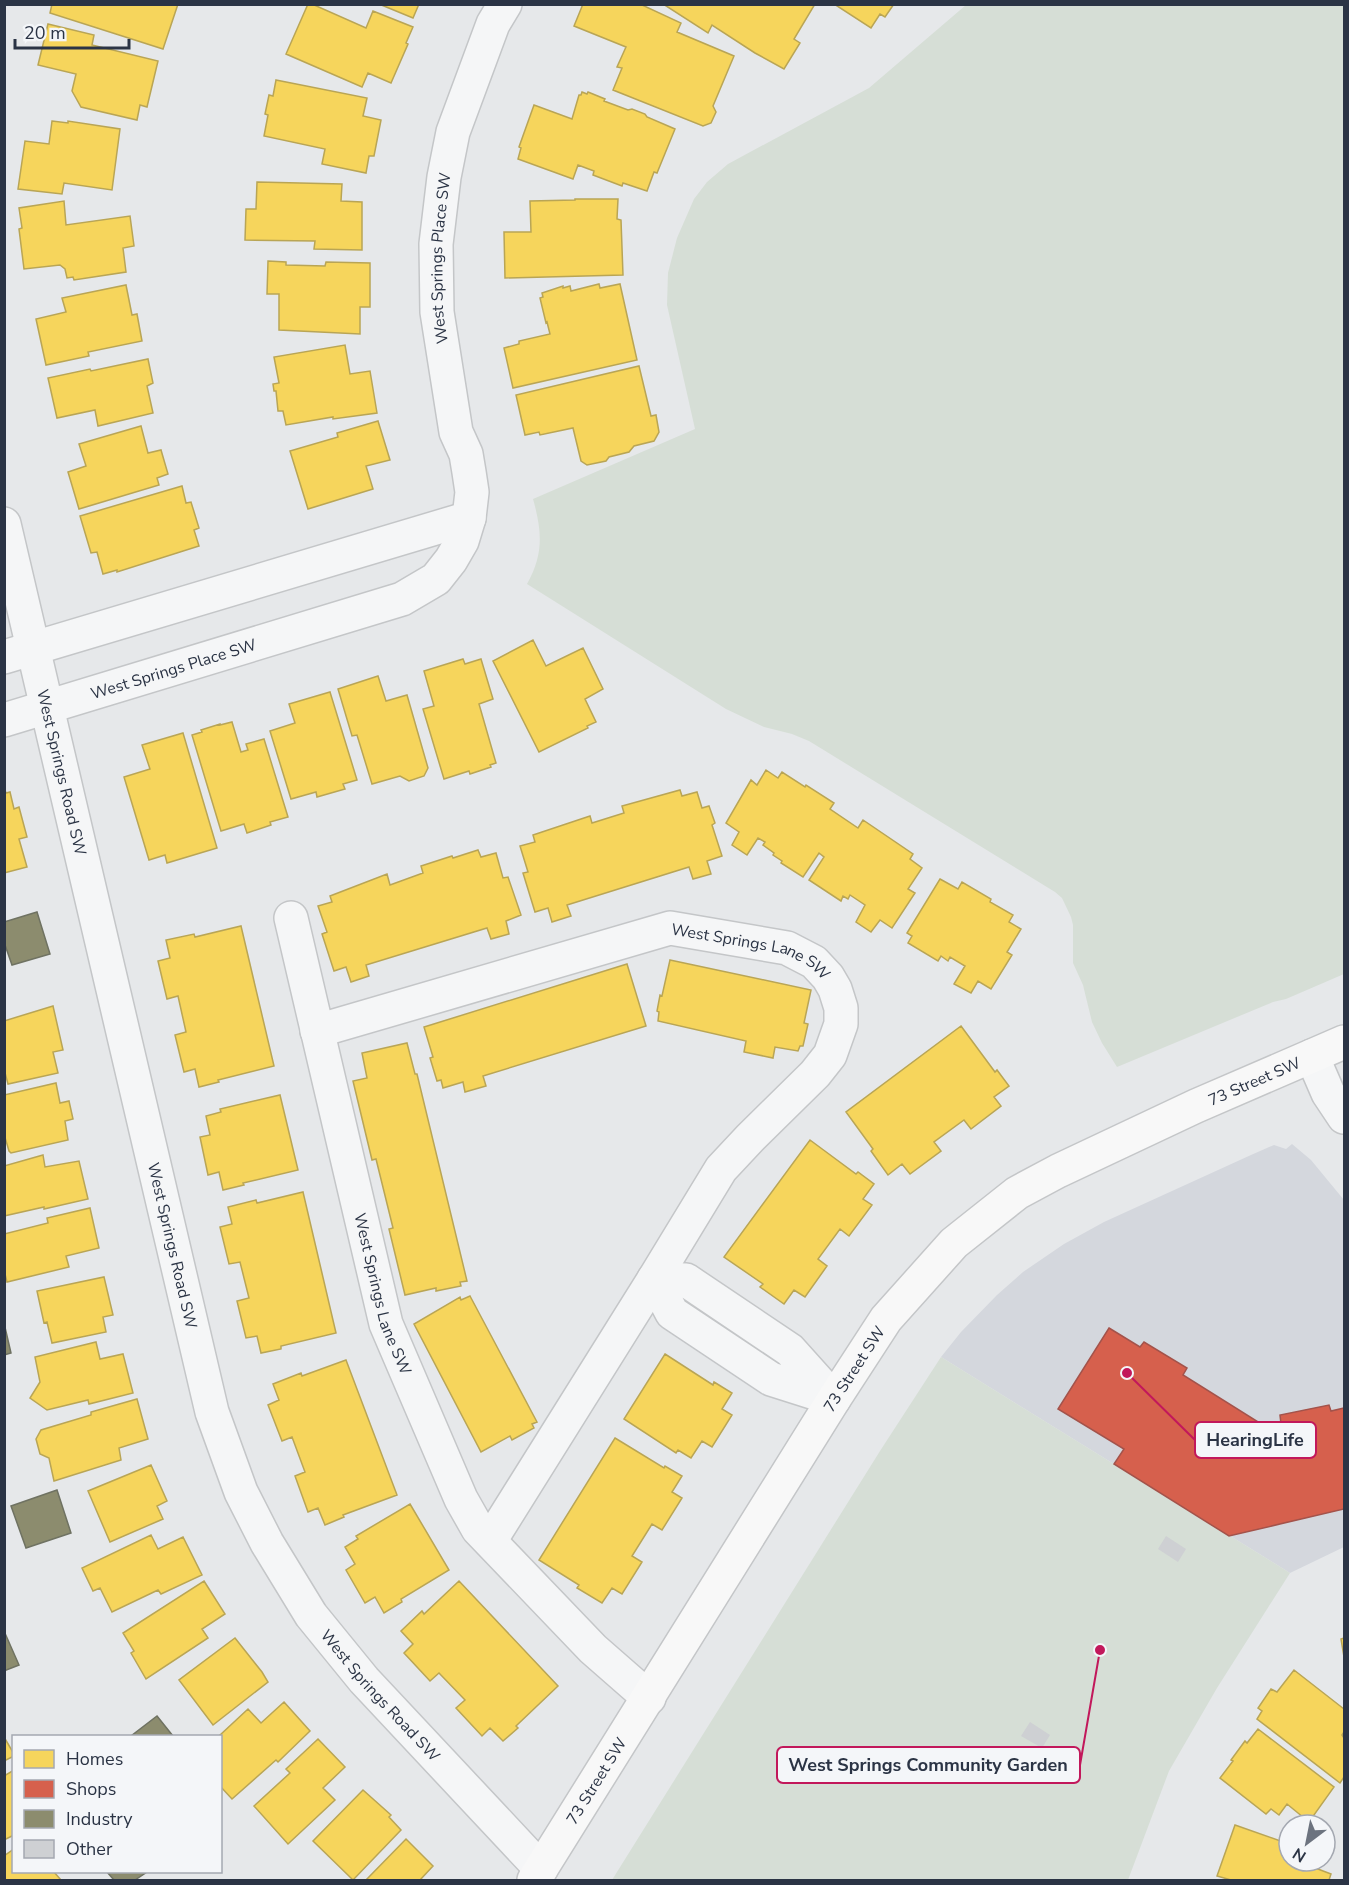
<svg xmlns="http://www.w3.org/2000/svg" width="1349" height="1885" font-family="'Nunito Sans',sans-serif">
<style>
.built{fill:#d4d7dd}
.green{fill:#d6ded6}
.homes{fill:#f6d55c;stroke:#b9a555;stroke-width:1.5}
.shops{fill:#d6604d;stroke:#a3534b;stroke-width:1.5}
.industry{fill:#8c8c6e;stroke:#6f7262;stroke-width:1.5}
.building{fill:#ced0d3}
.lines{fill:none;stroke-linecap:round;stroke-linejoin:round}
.street-casing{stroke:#c4c6c8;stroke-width:36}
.secondary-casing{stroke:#c4c6c8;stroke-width:36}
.street{stroke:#f5f6f7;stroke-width:33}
.secondary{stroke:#f8f8f8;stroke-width:33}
.labels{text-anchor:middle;stroke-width:6;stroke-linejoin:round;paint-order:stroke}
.street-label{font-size:16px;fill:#2b3445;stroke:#f4f6f9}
.leader{fill:none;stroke:#c2185b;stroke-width:2}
.callout-dot{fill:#c2185b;stroke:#f4f6f9;stroke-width:2}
.callout{fill:#f4f6f9;stroke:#c2185b;stroke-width:2}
.callout-label{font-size:18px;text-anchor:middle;font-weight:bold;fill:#2b3445}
</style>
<rect width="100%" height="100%" fill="#e6e8ea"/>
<path class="built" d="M1292 1144 1311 1160 1344 1200V1547L1290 1573 941 1357 961 1332 997 1295 1023 1272 1064 1244 1104 1222 1251 1155 1274 1145 1286 1149Z"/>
<path class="green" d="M966 5H1344V974L1286 999 1273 1002 1117 1067 1102 1043 1092 1022 1083 985 1073 963V925L1071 917 1062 898 1055 892 809 741 792 734 764 727 726 709 527 584C544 554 542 531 533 499L695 429 667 305 668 273 677 238 694 199 707 182 728 164 869 88Z
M941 1357 1290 1573 1217 1688 1169 1771 1128 1880H612L880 1451Z"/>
<path class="homes" d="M52 4H178L163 49 50 13Z
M308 4H312L366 28 373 11 413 27 406 43 408 44 391 83 368 73 362 87 286 54Z
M379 4H419L413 18Z
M583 4H640L681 23 677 32 734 56 713 106 716 112 711 123 703 126 613 90 622 68 617 67 626 47 574 26Z
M663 4H815L794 39 800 43 784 69 755 53 712 25 708 33Z
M834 4H894L885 17 880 14 871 28Z
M48 24 94 35 92 45 158 61 147 107 140 105 137 120 81 107 72 91 76 74 38 65Z
M276 80 367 98 363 116 381 120 374 156H369L366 173 322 164 325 149 264 136 268 115 265 114 269 95 273 96Z
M582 92 587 94 588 92 605 99 604 101 628 110 632 109 645 114 647 117 675 129 657 173 654 172 647 191 623 183 622 186 593 175 594 171 578 165 573 179 518 159 521 148 519 147 534 105 572 119 579 95H581Z
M52 121 68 123V121L120 129 112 190 64 183 62 194 18 189 25 141 49 144Z
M257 182 342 184 341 201 362 202V250L314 249 315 241 245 240 246 209H256Z
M575 199H618L617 219 621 220 623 275 505 278 504 232H531L530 201 575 200Z
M64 201 66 225 130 216 134 246 123 248 126 272 74 280 73 277 67 278 65 269 60 265 24 269 19 229 22 228 19 208Z
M268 261 286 262V265L325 266 326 262 370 263V307H360V334L279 330V294H267Z
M599 284 600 288 620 284 637 360 513 388 504 348 519 344V341L550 334 547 322 546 323 540 298 543 297 542 293 563 286V288L570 286 571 291Z
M126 285 132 315 137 314 142 341 88 352 89 356 46 365 36 319 66 312 62 298Z
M345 345 350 374 370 371 377 413 333 419V417L286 425 283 411H278L276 391H274L273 384 279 383 274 357Z
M148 359 153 383 147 386 153 413 98 426 95 410 57 418 48 378 90 369 91 371Z
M639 366 651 416 656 415 659 432 654 441 634 446 629 452 609 457 606 461 587 465 581 461 573 428 540 435 539 432 525 435 516 395Z
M378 421 390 460 366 466 373 489 308 509 290 451 338 437 337 433Z
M141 426 148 453 161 450 168 474 157 478 159 485 79 509 68 472 86 466 79 444Z
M182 486 186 503 191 502 199 528 194 530 199 546 117 572V570L103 574 97 552 91 553 80 516Z
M533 640 546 666 583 648 603 689 585 699 596 722 587 726 588 728 539 752 493 661Z
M463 659 465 664 481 659 493 699 479 704 496 763 490 765 491 767 470 774 469 771 444 779 423 709 434 706 424 671Z
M378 676 386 701 407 695 428 768 424 776 409 781 400 776 372 784 357 735 352 736 338 689Z
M330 692 357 780 343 784 345 789 317 797 316 792 291 799 270 731 295 723 289 704Z
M232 722 241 752 248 750 246 744 264 739 288 817 270 822 271 825 247 833 244 824 221 831 192 735 202 732 201 730 220 724V725Z
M183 733 217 848 167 863 165 855 149 860 124 777 150 769 142 745Z
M766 770 778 778 782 772 805 787 806 785 834 803 830 809 858 828 863 820 913 854 910 859 922 868 908 889 915 893 892 928 880 920 871 932 856 922 865 905 850 895 848 899 843 896 841 901 809 880 824 857 819 853 803 877 781 863 782 861 773 855 774 853 763 845 765 842 758 838 747 855 732 845 739 832 726 823 751 780 757 785Z
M5 790 6 793 10 792 14 809 19 807 27 837 19 839 27 867 4 873Z
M680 790 682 796 697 792 702 808 709 806 715 823 712 825 722 856 707 861 711 874 693 879 689 867 567 905 571 916 552 922 548 908 535 912 523 873 528 872 520 846 535 842 533 835 590 816 592 823 624 813 622 806Z
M478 850 481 857 496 853 503 878 508 877 521 915 506 921 509 934 491 939 487 928 366 965 369 976 351 982 346 967 334 971 322 934 327 932 318 906 332 902 330 896 387 874 390 885 423 873 421 866 452 856 453 858Z
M940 879 958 889 962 882 991 899 990 902 1013 915 1009 922 1021 929 1007 952 1012 955 991 989 978 981 971 993 954 984 965 966 950 957 948 961 941 956 938 961 908 943 912 936 907 933Z
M241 926 274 1066 218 1080 219 1082 199 1087 195 1069 184 1072 175 1035 186 1032 178 996 167 999 158 961 170 958 166 940 194 934 195 937Z
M670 960 811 990 804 1023 808 1024 803 1046H800L798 1051 775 1047 773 1058 744 1052 746 1041 658 1021 659 1012 657 1011 660 995 662 996Z
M627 964 646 1026 483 1076 486 1086 465 1092 463 1082 443 1088 441 1080 437 1081 430 1058 433 1057 424 1027Z
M53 1006 63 1050 53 1052 58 1073 8 1084 4 1069V1021Z
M961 1026 995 1072 997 1070 1009 1086 994 1097 1001 1106 971 1129 964 1120 934 1142 941 1151 910 1174 902 1164 888 1175 871 1151 873 1149 846 1112Z
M407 1043 415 1074H417L467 1281 460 1282 461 1286 436 1291V1288L405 1295 389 1229 393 1228 376 1159 372 1160 353 1081 367 1078 362 1053Z
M56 1083 60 1103 69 1101 73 1119 65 1121 68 1140 11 1153 9 1151 4 1134V1095Z
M280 1095 298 1170 243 1183 244 1185 223 1190 219 1172 208 1175 200 1137 210 1135 206 1116 221 1112 220 1109Z
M810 1140 856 1174 858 1172 874 1184 863 1199 872 1205 849 1236 840 1229 818 1259 827 1266 805 1297 794 1290 784 1304 760 1287 763 1284 724 1257Z
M43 1155 45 1167 79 1161 88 1199 44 1209V1207L4 1216V1166Z
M303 1192 336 1333 281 1346V1349L261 1353 257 1336 246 1338 237 1301 249 1298 240 1262 229 1264 220 1227 232 1224 228 1207 256 1200 257 1203Z
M90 1208 99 1248 66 1256 69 1267 7 1282 4 1270V1234L48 1223 47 1218Z
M104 1277 113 1315 103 1317 106 1332 52 1343 47 1322 44 1323 37 1291Z
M470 1296 537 1422 532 1424 534 1428 512 1440 510 1436 481 1452 414 1324 460 1297 461 1300Z
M96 1342 100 1359 123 1354 133 1393 89 1404 88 1400 47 1410 30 1398 40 1382 35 1357Z
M665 1354 713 1385 714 1382 732 1393 722 1409 732 1415 712 1447 702 1441 691 1458 678 1450 676 1453 624 1419Z
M346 1360 397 1495 343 1515 344 1517 325 1525 318 1508 308 1512 295 1476 305 1472 292 1437 282 1441 268 1405 279 1400 273 1384 301 1373 302 1376Z
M137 1399 148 1439 119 1448 121 1460 54 1481 49 1458 40 1454 36 1439 41 1430 91 1415V1412Z
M615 1438 664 1468 665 1466 682 1476 672 1492 682 1498 662 1530 652 1524 632 1556 642 1562 622 1594 612 1588 602 1603 577 1588 579 1585 539 1560Z
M151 1465 167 1501 157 1506 163 1519 110 1542 88 1491Z
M410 1504 449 1570 401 1599 402 1602 384 1613 375 1597 365 1603 346 1570 355 1564 345 1547 358 1539 356 1536Z
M151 1535 158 1549 183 1537 202 1575 161 1594 158 1590 112 1612 100 1588 93 1591 82 1568Z
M204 1581 225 1614 202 1629 208 1638 146 1679 131 1653 134 1651 123 1633Z
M459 1581 558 1686 516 1726 518 1728 503 1741 490 1728 482 1736 456 1708 465 1700 439 1673 430 1681 404 1653 413 1644 401 1631 422 1611 424 1614Z
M235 1638 262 1672 268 1682 213 1725 179 1680Z
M1344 1638V1657L1341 1639Z
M1294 1670 1344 1709V1732L1342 1735 1344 1738V1777L1340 1783 1257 1719 1262 1711 1258 1708 1271 1689 1277 1692Z
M284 1702 310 1731 278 1762 276 1760 232 1799 220 1786V1736H219L248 1709 261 1723Z
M1258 1729 1334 1787 1309 1822 1287 1804 1279 1815 1271 1809 1266 1814 1220 1778 1233 1761 1231 1760 1245 1741 1247 1743Z
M4 1737 14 1754V1756L4 1761Z
M318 1739 345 1767 323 1788 335 1800 288 1844 254 1806 290 1773 286 1769Z
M14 1770V1835L4 1840V1776Z
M363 1790 391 1815 389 1817 401 1830 353 1880 313 1841Z
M1235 1825 1289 1844V1861H1302V1863L1331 1874 1329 1880H1231L1217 1876Z
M406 1839 433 1866 420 1880H366Z
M14 1849V1872H54L61 1880H4V1856Z"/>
<path class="shops" d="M1109 1328 1140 1347 1144 1342 1187 1368 1183 1375 1266 1427 1281 1424 1280 1415 1329 1405 1331 1411 1344 1408V1509L1229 1536 1114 1464 1124 1449 1058 1409Z"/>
<path class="industry" d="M37 912 50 954 12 965 4 942V922Z
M4 1323 11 1353 4 1355Z
M57 1490 71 1533 26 1548 11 1506Z
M4 1631 19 1665 4 1671Z
M157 1716 173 1736H131Z
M107 1872H147L135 1880H114Z"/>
<path class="building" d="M1166 1536 1186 1549 1178 1562 1158 1549Z
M1030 1722 1050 1735 1042 1748 1021 1736Z"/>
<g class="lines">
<defs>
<g id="street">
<path id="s1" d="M4 524 212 1412 241 1492 267 1543 311 1615 364 1680 541 1869"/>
<path d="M4 657 469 518"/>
<path id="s2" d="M4 720 402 599 436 579 451 560 462 541 469 518 472 492 469 472 466 454 456 432 437 312 436 244 444 177 453 132 493 24 505 4"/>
<path id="s3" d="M291 918 386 1324 461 1499 478 1529 593 1649 649 1698"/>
<path id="s4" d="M317 1031 670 928 787 948 814 962 828 977 835 989 841 1008V1024L830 1055 815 1074 750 1138 721 1169 654 1279 490 1541"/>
<path d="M1312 1056 1328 1093 1344 1117"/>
<path d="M654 1279 686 1280 790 1350 834 1399 771 1379 672 1313Z"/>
</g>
<g id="secondary">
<path id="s5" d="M534 1880 834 1399 886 1319 954 1243 1017 1193 1058 1171 1196 1106 1344 1042"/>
</g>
</defs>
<use href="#street" class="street-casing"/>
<use href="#secondary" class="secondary-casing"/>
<use href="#street" class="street"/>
<use href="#secondary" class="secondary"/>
</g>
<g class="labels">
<g class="street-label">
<text dy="6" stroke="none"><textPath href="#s2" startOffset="790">West Springs Place SW</textPath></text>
<text dy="6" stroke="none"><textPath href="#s2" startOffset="177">West Springs Place SW</textPath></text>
<text dy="6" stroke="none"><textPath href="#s1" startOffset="255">West Springs Road SW</textPath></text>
<text dy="6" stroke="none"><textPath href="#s4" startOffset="453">West Springs Lane SW</textPath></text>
<text dy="6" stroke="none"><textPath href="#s5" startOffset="1107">73 Street SW</textPath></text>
<text dy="6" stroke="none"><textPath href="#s1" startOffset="741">West Springs Road SW</textPath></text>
<text dy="6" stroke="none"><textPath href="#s3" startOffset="387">West Springs Lane SW</textPath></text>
<text dy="6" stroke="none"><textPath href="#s5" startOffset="603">73 Street SW</textPath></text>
<text dy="6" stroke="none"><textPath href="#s1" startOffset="1245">West Springs Road SW</textPath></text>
<text dy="6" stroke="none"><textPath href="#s5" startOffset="117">73 Street SW</textPath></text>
</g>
</g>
<path class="leader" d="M1127 1373L1195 1440M1100 1650L1080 1765"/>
<g class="callout-dot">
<circle cx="1127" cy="1373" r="6"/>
<circle cx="1100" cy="1650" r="6"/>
</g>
<g class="callout">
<rect x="1195" y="1422" width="121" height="36" rx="6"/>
<rect x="777" y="1747" width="303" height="36" rx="6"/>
</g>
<g class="callout-label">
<text x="1255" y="1446">HearingLife</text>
<text x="928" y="1771">West Springs Community Garden</text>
</g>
<rect width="1349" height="1885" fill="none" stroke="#2b3445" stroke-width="12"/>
<rect x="12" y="1735" width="210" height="138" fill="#f4f6f9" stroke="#a4a8b1" stroke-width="1.5"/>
<rect x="24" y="1750" width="30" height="18" fill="#f6d55c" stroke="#a4a8b1" stroke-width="1.5"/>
<text x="66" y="1765" font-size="18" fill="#2b3445">Homes</text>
<rect x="24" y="1780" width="30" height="18" fill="#d6604d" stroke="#a4a8b1" stroke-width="1.5"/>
<text x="66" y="1795" font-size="18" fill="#2b3445">Shops</text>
<rect x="24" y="1810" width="30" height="18" fill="#8c8c6e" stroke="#a4a8b1" stroke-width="1.5"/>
<text x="66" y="1825" font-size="18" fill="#2b3445">Industry</text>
<rect x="24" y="1840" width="30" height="18" fill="#ced0d3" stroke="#a4a8b1" stroke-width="1.5"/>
<text x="66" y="1855" font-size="18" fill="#2b3445">Other</text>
<g transform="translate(1307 1843) rotate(212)"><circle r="28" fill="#f4f6f9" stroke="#a4a8b1" stroke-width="1.5"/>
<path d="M0-4.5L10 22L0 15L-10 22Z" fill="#6c737f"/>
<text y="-9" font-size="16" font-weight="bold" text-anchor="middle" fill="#2b3445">N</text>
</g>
<path d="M15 39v9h114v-9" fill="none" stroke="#2b3445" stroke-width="3"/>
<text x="24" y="39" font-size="18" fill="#2b3445" stroke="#f4f6f9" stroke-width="4.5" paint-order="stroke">20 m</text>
</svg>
